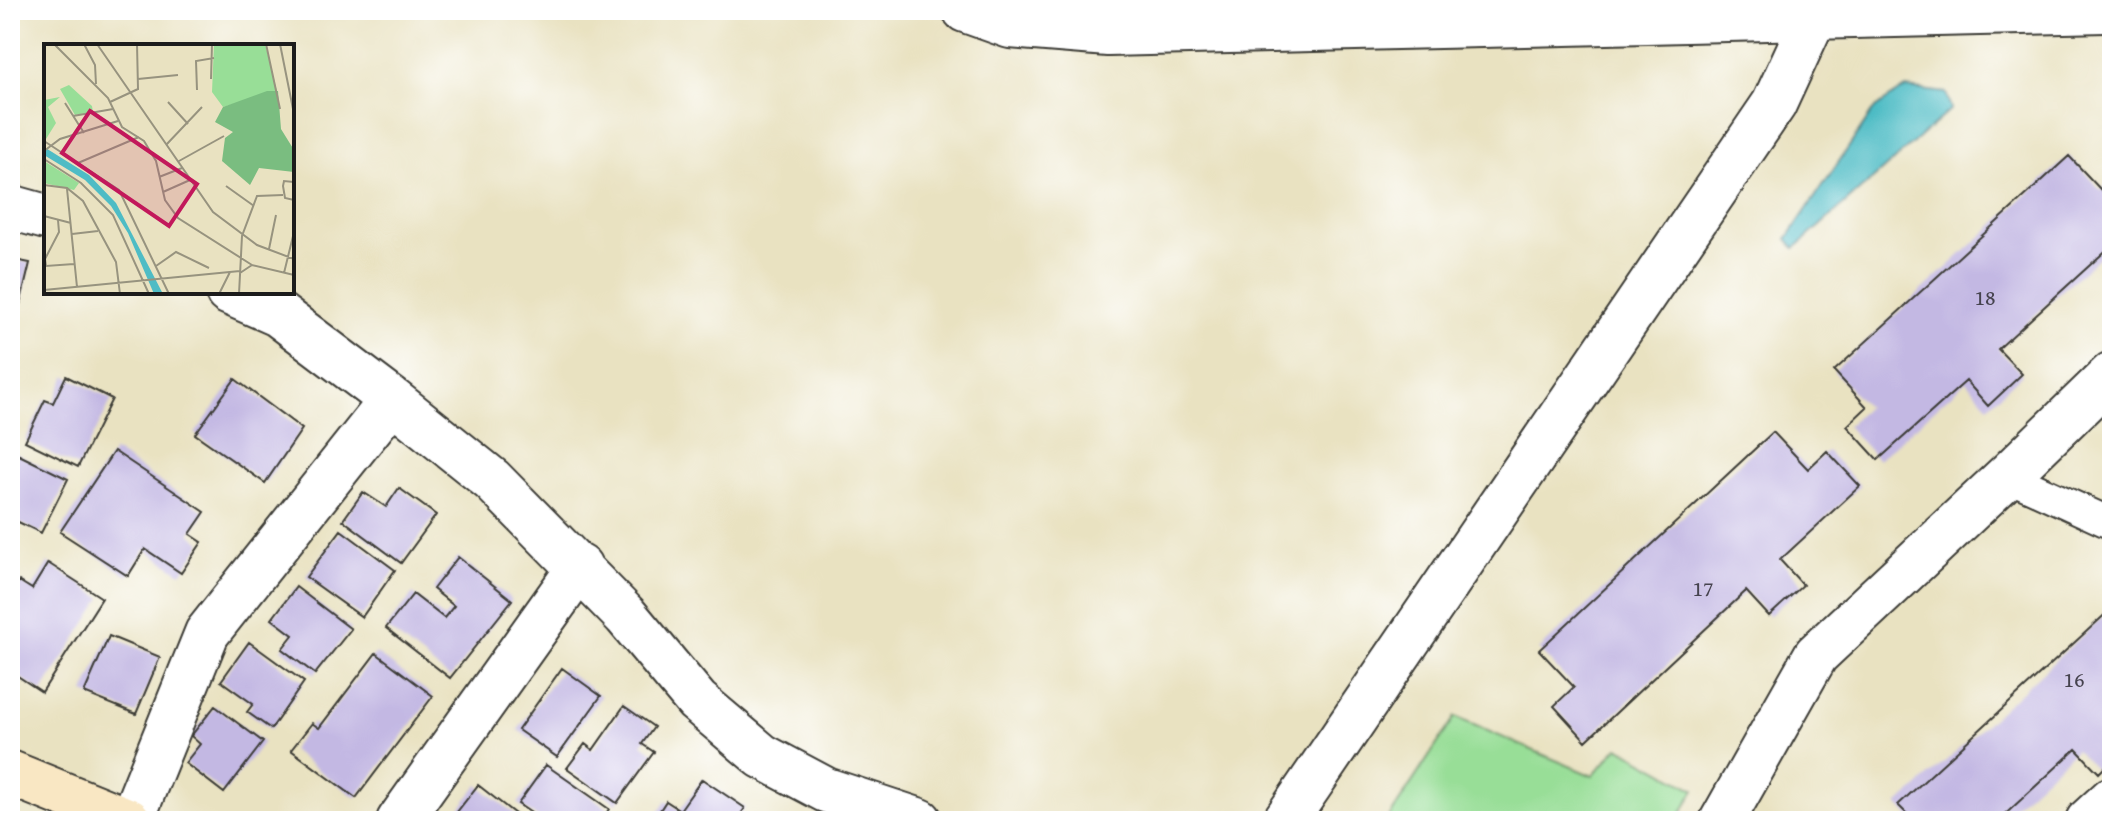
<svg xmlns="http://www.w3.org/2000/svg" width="2122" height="831" font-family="'Gentium Book Plus',serif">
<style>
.green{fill:#98de97;stroke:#5a7d5a;stroke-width:2}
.water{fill:#4ebcc5;stroke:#356c70;stroke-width:2}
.building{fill:#c3b8e3}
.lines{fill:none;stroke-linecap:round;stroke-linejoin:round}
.service-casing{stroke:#3b3a35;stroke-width:34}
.minor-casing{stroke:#3b3a35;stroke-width:48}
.tertiary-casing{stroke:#3b3a35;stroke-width:48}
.secondary-casing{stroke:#3b3a35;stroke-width:48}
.service{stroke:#fff;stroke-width:30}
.minor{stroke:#fff;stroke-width:44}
.tertiary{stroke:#fff;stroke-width:44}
.secondary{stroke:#f9e7c3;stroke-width:44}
.labels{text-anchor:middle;stroke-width:6;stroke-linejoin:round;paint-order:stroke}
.number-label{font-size:22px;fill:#46434e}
.inset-road{fill:none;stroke:#97937f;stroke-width:2}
.view{fill:#c2185b;fill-opacity:0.15;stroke:#c2185b;stroke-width:4}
.inset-edge{fill:none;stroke:#1c1c1c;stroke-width:4}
</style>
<rect width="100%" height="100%" fill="#fff"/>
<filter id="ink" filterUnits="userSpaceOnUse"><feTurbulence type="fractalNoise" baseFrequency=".0125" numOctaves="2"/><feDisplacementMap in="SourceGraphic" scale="16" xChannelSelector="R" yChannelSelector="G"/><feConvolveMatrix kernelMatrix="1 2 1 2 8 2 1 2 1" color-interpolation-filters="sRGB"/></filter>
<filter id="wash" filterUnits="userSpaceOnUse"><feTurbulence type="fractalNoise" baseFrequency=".006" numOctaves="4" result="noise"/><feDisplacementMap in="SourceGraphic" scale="32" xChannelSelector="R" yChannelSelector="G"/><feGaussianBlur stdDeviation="1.8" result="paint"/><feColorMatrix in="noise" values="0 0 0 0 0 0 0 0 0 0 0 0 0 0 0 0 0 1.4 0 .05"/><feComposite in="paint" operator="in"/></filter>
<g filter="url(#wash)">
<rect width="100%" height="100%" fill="#e9e2c1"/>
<path class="green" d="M1455 717 1593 776 1618 747 1695 790 1677 821H1387Z"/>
<path class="water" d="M1906 88 1946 93 1951 109 1795 248 1787 239 1875 108Z"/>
<g id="blocks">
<path class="building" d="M2069 156 2101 190 2112 180V245L1998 349 2022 374 1988 406 1966 381 1878 460 1847 426 1867 407 1834 371Z
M10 259 30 263 18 313 10 311Z
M66 376 112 399 78 467 25 441 45 400 53 403Z
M235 379 302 429 265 483 195 434Z
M1773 432 1808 469 1827 451 1860 486 1780 560 1803 585 1769 616 1746 591 1586 741 1554 706 1574 687 1539 650Z
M114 451 205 512 190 534 202 542 181 573 145 549 128 576 60 532Z
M13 452 68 479 41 533 10 518V459Z
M399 488 436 515 401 563 343 520 363 492 386 507Z
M341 530 395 570 362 617 306 577Z
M458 557 512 600 450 678 386 628 413 594 444 618 454 606 433 589Z
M48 563 102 598 42 692 10 671V595L19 581 32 589Z
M296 587 351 629 315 674 282 649 293 635 272 619Z
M2112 608V760L2099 773 2076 749 1998 821H1914L1898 805Z
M109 636 160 657 136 714 84 693Z
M249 642 304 682 271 729 247 712 253 704 221 681Z
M376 653 433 696 356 798 291 750 312 723 319 728Z
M562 668 601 696 557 757 518 730Z
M215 706 263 742 224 793 185 763 200 744 191 736Z
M624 706 654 727 642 744 654 752 617 803 567 768 585 744 593 750Z
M546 765 609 809 601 821H543L518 804Z
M702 779 745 808 736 821H653L666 801 680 810Z
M478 785 524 821H450Z"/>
</g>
</g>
<g filter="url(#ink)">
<use href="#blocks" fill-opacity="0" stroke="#3b3a35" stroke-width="2"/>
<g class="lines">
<defs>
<path id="service" d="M2007 476 2112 524"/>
<path id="minor" d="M10 207 46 217
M228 292 278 314 392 400 492 480 626 616 697 701 762 756 826 790 920 821
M131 821 207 633 392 400
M399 821 580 567
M1285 821 1774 104 1815 15
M1722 821 1816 655 2007 476 2112 374
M2088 821 2112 799"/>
<path id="tertiary" d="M965 10 1010 26 1108 34 2105 10"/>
<path id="secondary" d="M10 773 129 821"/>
</defs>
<use href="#service" class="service-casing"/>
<use href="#minor" class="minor-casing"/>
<use href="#tertiary" class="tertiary-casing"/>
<use href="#secondary" class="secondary-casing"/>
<use href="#service" class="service"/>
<use href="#minor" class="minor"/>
<use href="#tertiary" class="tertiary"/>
<use href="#secondary" class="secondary"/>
</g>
</g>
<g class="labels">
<g class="number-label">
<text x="1985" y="305">18</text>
<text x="1703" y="596">17</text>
<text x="2074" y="687">16</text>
</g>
</g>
<g transform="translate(44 44)">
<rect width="250" height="250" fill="#e9e2c1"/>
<path d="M170 0H221L233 47 179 63 168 48ZM25 41 48 62 49 68 31 71 16 45ZM16 53 4 63 12 79 2 95 0 56ZM0 117 35 139 30 146 0 139Z" fill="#98de97"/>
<path d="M223 47H234L237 85 250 106V128L215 124 206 141 178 117 181 94 189 88 171 78 179 63Z" fill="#7abd80"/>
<path d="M0 103 45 131 72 159 119 250H110L84 189 67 162 41 136 0 111Z" fill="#4ebcc5"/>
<path class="inset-road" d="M10 0 64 54 78 83 100 97 112 117 121 156 134 174 208 221M40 0 51 21 52 40M53 0 169 168 213 201 250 215M222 0 236 65M236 0 250 70M94 35 134 31M167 35 168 0M153 46 152 17 170 14M66 58 94 45 93 0M124 58 144 80M21 59 40 89M29 72 69 65M0 97 75 146 125 250M122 101 158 63M0 107 16 95 74 77M0 115 37 139 69 171 105 250M135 117 180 92M34 119 95 93M115 133 138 124M250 138 240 137 239 142 241 154 250 156M0 141 23 144 39 157 72 218 76 250M182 142 210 162M23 145 33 243M119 148 146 136M0 172 27 179M28 190 54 187M225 205 232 171M1 215 15 188 14 176M1 215 2 222 30 220M112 222 132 208 165 224M196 229 208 221 250 231M240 229 250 188M0 246 196 227M175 250 186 228M195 250 198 192 213 152 239 151"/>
<path class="view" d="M46 67 153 140 125 182 18 109Z"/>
<rect width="250" height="250" class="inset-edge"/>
</g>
<rect width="2122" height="831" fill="none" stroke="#fff" stroke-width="40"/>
</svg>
